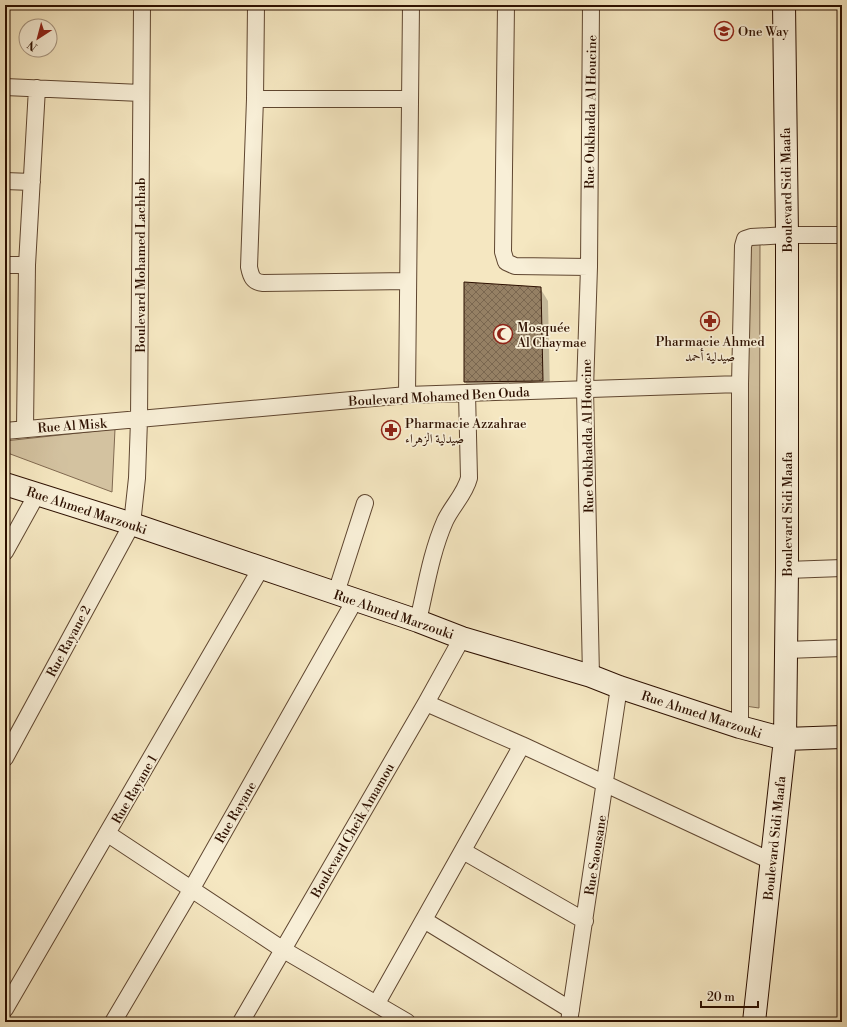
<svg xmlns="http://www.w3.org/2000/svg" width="847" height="1027" font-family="'Libre Bodoni',Amiri,serif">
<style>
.green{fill:#d3c2a0;stroke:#806950}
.shadow{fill:#0003}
.building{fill:url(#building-cross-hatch);stroke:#2d1000}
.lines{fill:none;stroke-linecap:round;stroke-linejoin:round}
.street-casing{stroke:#5f4630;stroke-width:18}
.secondary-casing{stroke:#2d1000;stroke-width:24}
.street{stroke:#f8efd7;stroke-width:16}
.secondary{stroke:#f8efd7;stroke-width:22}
.labels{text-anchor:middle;stroke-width:3.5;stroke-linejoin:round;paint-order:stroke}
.poi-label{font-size:13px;fill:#2d1000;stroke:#f8efd7;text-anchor:start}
.street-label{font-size:13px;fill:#2d1000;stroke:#f8efd7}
</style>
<defs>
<pattern id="building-cross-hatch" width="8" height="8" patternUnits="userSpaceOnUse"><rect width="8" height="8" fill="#958064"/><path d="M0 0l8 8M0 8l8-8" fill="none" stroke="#7a6750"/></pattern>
</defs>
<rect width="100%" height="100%" fill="#f5e7c1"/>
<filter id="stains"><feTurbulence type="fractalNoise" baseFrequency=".005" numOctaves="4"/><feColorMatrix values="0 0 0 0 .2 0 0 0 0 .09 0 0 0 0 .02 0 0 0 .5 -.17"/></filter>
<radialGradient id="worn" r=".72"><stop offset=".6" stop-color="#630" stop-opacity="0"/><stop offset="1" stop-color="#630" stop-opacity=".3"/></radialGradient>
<path class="green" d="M747 242H760L759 708 745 706Z
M115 429 112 492 5 452V441Z"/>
<path class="shadow" d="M540 288 548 301 550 394 473 395 465 382Z"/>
<path class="building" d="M464 282 541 287 543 381 464 382Z"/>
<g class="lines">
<defs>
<path id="street" d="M256 5 255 99 249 267C251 277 253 282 263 283L408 281
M506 5 503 252 506 262 515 266 589 267
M591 5 589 267 585 389 591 676
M5 87 141 93
M255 99H410
M5 181 32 182
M5 265H27
M407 395 411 5
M25 428 27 265 37 88
M5 431 407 395 740 384
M5 552 37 494
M787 570 842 568
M336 593 365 503
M418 621C426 587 431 553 445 521 452 506 465 494 469 478L467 393
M786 650 842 648
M426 703 522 745 771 861
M740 727V384L743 246 745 239 751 237 787 235H842
M5 758 132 524 137 478 139 420 142 5
M108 834 282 949 407 1022
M463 851 585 921
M424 920 571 1010
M377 1003 522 745
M5 1009 261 568
M113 1022 191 890 355 600
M241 1022 426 703 462 638
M569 1022 619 687"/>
<path id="secondary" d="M5 484 132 524 418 621 462 638 591 676 619 687 740 727 785 739 842 737
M754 1022 785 739 787 570V235L784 5"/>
</defs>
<use href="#street" class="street-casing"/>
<use href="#secondary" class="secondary-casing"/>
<use href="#street" class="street"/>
<use href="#secondary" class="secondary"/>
</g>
<defs>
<symbol id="school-ring" viewBox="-11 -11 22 22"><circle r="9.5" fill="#f8efd7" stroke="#8f2418" stroke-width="1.5"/><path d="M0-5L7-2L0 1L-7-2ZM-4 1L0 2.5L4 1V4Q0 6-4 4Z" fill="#8f2418"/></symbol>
<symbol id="pharmacy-ring" viewBox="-11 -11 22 22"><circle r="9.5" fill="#f8efd7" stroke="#8f2418" stroke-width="1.5"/><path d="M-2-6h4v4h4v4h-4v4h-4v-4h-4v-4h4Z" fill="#8f2418"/></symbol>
<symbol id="mosque-ring" viewBox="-11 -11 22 22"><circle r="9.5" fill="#f8efd7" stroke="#8f2418" stroke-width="1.5"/><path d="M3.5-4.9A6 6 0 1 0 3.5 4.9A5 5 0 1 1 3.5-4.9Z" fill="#8f2418"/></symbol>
</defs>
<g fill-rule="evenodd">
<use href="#school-ring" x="713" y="20" width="22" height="22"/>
<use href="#pharmacy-ring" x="699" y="310" width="22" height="22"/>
<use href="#mosque-ring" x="492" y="323" width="22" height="22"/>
<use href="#pharmacy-ring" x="380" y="419" width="22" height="22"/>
</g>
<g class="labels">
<g class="poi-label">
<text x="738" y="36">One Way</text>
<text x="517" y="332">Mosquée<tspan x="517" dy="15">Al Chaymae</tspan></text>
<text x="710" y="346" text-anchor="middle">Pharmacie Ahmed<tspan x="710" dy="15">صيدلية أحمد</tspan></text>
<text x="405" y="428">Pharmacie Azzahrae<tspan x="405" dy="15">صيدلية الزهراء</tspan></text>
</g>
<g class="street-label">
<text transform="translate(590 112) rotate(-89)" y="5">Rue Oukhadda Al Houcine</text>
<text transform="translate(786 190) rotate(-91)" y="5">Boulevard Sidi Maafa</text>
<text transform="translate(140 265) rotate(-90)" y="5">Boulevard Mohamed Lachhab</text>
<text transform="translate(439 396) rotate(-3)" y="5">Boulevard Mohamed Ben Ouda</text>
<text transform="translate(72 425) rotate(-4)" y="5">Rue Al Misk</text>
<text transform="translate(587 436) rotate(-91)" y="5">Rue Oukhadda Al Houcine</text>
<text transform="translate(87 510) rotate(18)" y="5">Rue Ahmed Marzouki</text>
<text transform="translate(787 514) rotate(-90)" y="5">Boulevard Sidi Maafa</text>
<text transform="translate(394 614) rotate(19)" y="5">Rue Ahmed Marzouki</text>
<text transform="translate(68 641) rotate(-62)" y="5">Rue Rayane 2</text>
<text transform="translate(702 714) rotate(18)" y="5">Rue Ahmed Marzouki</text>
<text transform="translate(134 789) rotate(-60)" y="5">Rue Rayane 1</text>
<text transform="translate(235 812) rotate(-60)" y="5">Rue Rayane</text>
<text transform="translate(352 830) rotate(-60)" y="5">Boulevard Cheik Amamou</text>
<text transform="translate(774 838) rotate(-84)" y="5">Boulevard Sidi Maafa</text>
<text transform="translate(595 855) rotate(-81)" y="5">Rue Saousane</text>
</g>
</g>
<rect width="847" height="1027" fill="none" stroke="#f5e7c1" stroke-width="20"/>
<rect x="6" y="6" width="835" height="1015" fill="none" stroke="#2d1000" stroke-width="2"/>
<rect x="10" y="10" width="827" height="1007" fill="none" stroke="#2d1000"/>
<g transform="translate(38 38) rotate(216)"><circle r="19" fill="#f8efd7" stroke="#a79681"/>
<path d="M0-3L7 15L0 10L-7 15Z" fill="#8f2418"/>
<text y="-6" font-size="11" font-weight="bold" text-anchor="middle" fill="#2d1000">N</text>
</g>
<path d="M701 1001v6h57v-6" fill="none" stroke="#2d1000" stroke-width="2"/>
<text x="707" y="1001" font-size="12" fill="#2d1000" stroke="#f8efd7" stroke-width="3" paint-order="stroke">20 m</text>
<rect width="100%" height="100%" filter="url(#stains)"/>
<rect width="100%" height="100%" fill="url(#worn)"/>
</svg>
